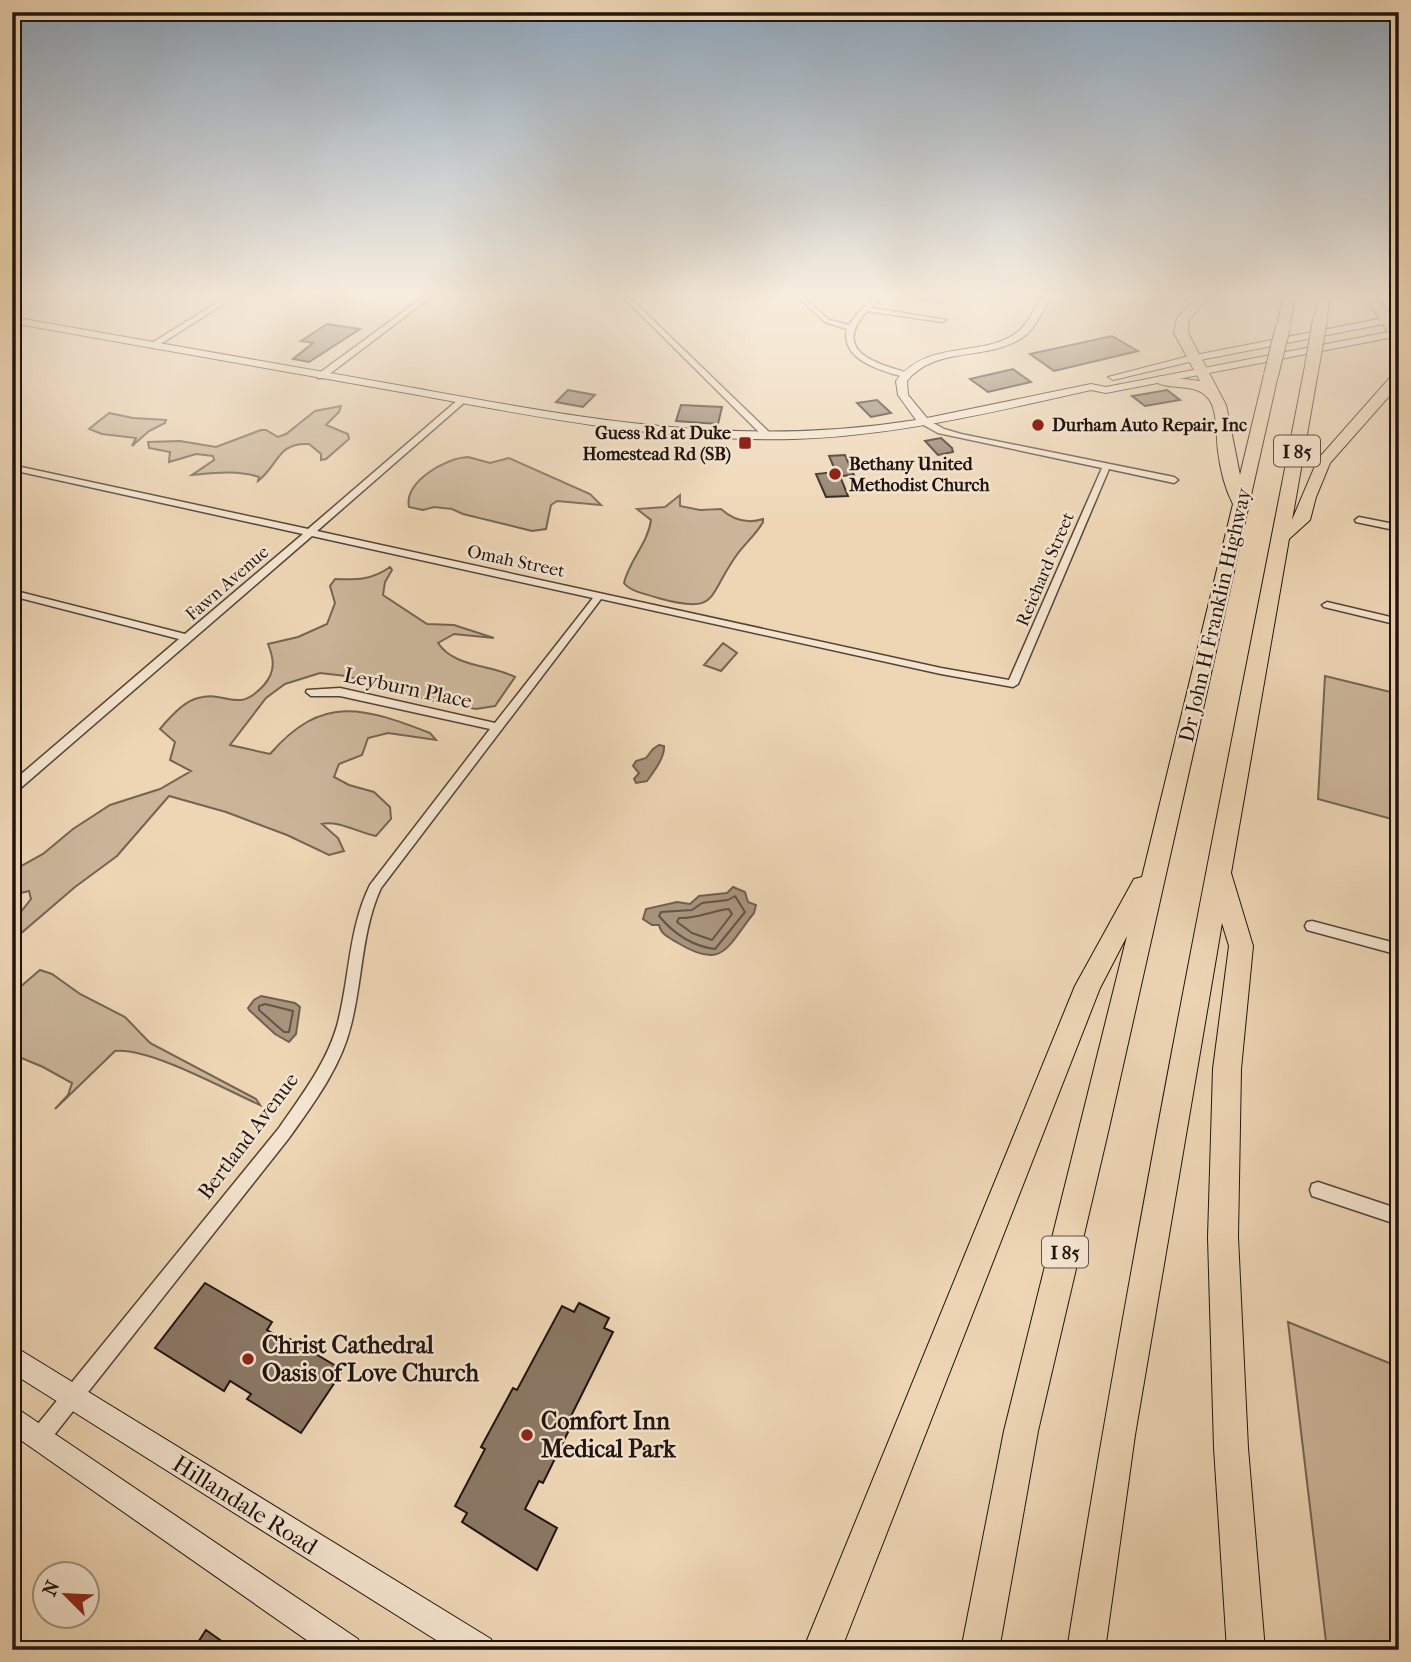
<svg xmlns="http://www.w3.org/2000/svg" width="1411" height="1662" font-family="'IM FELL French Canon',serif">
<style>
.green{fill:#cbb599;stroke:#756454;stroke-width:2}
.water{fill:#a8947d;stroke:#716051;stroke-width:2}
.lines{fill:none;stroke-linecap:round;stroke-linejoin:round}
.shore{stroke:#645446;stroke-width:2}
.building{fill:#8b7865;stroke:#1f130f;stroke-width:2}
.minor-casing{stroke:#534438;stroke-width:3}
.secondary-casing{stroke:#1f130f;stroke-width:2}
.motorway-casing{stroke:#1f130f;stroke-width:2}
.minor{fill:#f4e4cf;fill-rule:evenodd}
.secondary{fill:#f4e4cf;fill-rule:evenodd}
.motorway{fill:#eed6b5;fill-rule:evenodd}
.motorway-bridge-casing{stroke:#1f130f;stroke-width:16;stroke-linecap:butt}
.motorway-bridge{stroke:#eed6b5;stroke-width:14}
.poi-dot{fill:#8f2418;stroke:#f4e4cf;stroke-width:2.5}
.labels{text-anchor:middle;stroke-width:5;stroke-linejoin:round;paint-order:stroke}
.far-poi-label{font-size:18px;font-weight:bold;fill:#1f130f;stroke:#f4e4cf;text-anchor:start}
.far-street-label{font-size:18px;fill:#1f130f;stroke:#f4e4cf}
.shield{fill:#f4e4cf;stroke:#5f5249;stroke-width:2}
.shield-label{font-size:19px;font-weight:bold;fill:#1f130f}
.street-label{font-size:21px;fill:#1f130f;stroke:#f4e4cf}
.near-poi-label{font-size:24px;font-weight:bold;fill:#1f130f;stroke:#f4e4cf;text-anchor:start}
.near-street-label{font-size:24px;fill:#1f130f;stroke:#f4e4cf}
</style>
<rect width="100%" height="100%" fill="#eed6b5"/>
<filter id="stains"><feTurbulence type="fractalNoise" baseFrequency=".00286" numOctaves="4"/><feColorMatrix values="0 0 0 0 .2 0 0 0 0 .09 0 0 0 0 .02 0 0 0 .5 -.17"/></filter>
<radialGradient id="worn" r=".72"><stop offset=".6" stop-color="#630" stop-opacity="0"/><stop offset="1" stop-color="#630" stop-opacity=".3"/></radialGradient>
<path class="green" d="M341 406 339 412 326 425 348 434 349 439 326 459 321 460V454L309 444C277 442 279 465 258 481L259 477C237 470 214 473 192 475L214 460 213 456 196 454 169 462 170 452 149 448 148 442 180 441 216 447 261 430H266L278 437 286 434 315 411Z
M109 413 133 418 166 420 165 423 149 431 132 446 136 438 102 434 89 429Z
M468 457 490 463 509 458 590 494 601 505 557 501 551 505 546 529 532 531 463 514 452 509 434 507 423 510 409 507C404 482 445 458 468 457Z
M680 495V506L700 510 721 509C733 520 747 524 763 519V522C756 535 744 544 736 556 707 597 719 615 658 598 647 594 631 592 624 583 629 561 648 543 651 520L637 509 665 507Z
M390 567 392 570 385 582 383 595 427 624 454 625 494 638 454 634 438 643C455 668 490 664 515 677L495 706 476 709 433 701 346 676 320 673 285 684 266 698 230 745 270 754C322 694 363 707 430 733L436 740 388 733 368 738 362 755 339 764 334 777 349 785 374 792 390 807 391 819 376 836C360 833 337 820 322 824L338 838 344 851 329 855 287 835 226 812 169 796 117 856 75 887 12 941V923L31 899 29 891 12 895V871L43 854 73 829 110 805 160 789 191 771 170 760 175 742 160 729C169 718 184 701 198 698 228 690 237 715 264 685 276 671 274 659 268 644L298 637 327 624 335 603 330 586 335 579C356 580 372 580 390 567Z
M723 643 737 653 721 671 704 665Z
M1325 676 1399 694V821L1318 799Z
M40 970 52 974 80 994 125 1017 150 1043 256 1099 260 1105C226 1090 149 1047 115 1051L55 1109 68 1095 72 1083 43 1067 12 1054V994Z
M1288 1322 1399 1367V1650H1327Z"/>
<path class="water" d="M659 745 664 746C665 757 654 771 647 781L636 783 634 779 639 773 633 766 636 761 646 758 653 749Z
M733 887 745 892 748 902 756 905 754 913C727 946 724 971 678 943 670 938 661 935 659 925H652L643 919 646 909 677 902 690 904 699 896 727 893Z
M261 996 295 1003 300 1007 296 1034 289 1042 275 1034 249 1010 248 1008 254 1000Z"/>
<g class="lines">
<path class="shore" d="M735 896 745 912 715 949C691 946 674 934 659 916L661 912 692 910 702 903 728 900Z
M729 909 732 914 712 940 692 933 677 922 679 918C696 919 710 911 729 909Z
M265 1004 293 1011 289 1032H284L259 1010V1006Z"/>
</g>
<path class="building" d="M327 324 360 329 309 362 293 359 313 343 301 341Z
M1112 336 1138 351 1054 371 1030 354Z
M1013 369 1031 382 988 392 970 379Z
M568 390 595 395 583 407 556 402Z
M1167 390 1180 400 1145 406 1132 396Z
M877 400 891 413 871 417 857 403Z
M681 405 722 407 718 424 676 421Z
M941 438 952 448 953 452 938 455 925 441Z
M845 455 854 475 840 476 848 496 826 497 816 474 836 472 829 456Z
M205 1283 272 1322 267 1330 288 1342 290 1339 343 1370 301 1433 247 1399 251 1394 230 1381 224 1391 155 1348Z
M579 1303 609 1318 604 1328 613 1332 569 1420 573 1422 543 1483 539 1481 525 1509 557 1528 537 1570 462 1522 467 1513 455 1506 485 1449 481 1447 513 1388 517 1390 562 1306 574 1312Z
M206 1630 234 1650H193Z"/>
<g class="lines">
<defs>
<path id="minor" d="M227 293H233L228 301 154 348 147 346 223 299Z
M429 293H436L324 378H318V374Z
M619 293H625L771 434V438H765Z
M793 293H799L829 320 849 325 857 314 879 293H885L871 308 946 320 943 322 867 311C831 351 874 363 908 373V377H905C882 371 840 360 847 329L825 322Z
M459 399 466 401 317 531 941 668 1009 680 1102 468 938 433 920 423V419H926L944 429 961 434 1174 477 1178 480 1174 483 1109 469 1018 684 1013 687 941 674 601 599 381 888C361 932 363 979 351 1025 341 1067 314 1103 289 1138L47 1444 40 1446 33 1444 31 1437 33 1430 279 1128C301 1096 326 1064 337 1026 350 978 348 930 370 885L490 729 340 696H311L306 692 307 690 340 688 495 723 593 598 312 536 16 792 12 793V782L179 639 12 596V590L185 634 303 534 12 470V465L308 529Z
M1359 517 1399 525V531L1356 522 1355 520Z
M1327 602 1399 619V625L1324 607 1322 605Z
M1312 921 1399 944V955L1307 930 1305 926 1307 922Z
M1318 1182 1399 1209V1225L1312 1196 1310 1190 1312 1184Z"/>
<path id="secondary" d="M1044 293H1053C1044 307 1037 328 1022 338 988 361 934 346 907 381L908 395 927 418 1091 384 1106 387 1399 330V336L1106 393 1091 390C993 412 895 436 793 439 666 442 543 418 418 395 283 371 147 347 12 323V317C142 340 272 363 403 386 581 418 734 449 916 420L898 395 896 381C927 339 982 358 1016 333 1029 324 1035 306 1044 293Z
M1399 315V321L1185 363 1113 380 1108 377 1185 357Z
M12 1345 491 1639 495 1650H452L12 1373Z
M12 1405 358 1639 362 1650H321L12 1434Z"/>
<path id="motorway" d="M1202 293H1214L1189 319 1188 333 1226 405 1240 475 1264 375 1271 371 1278 375 1109 1128 1038 1431 999 1650H961L1004 1431 1127 936 1100 988 841 1650H803L1075 986 1134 879 1142 877 1233 504C1225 489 1220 468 1218 451 1216 437 1218 409 1208 398 1194 381 1167 392 1153 380L1160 376 1200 381 1174 333 1177 318Z
M1284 293H1296L1289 327 1283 331 1277 327Z
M1319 293H1331L1326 320 1320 324 1314 320Z
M1363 293H1375L1399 329V343L1394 342Z
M1312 362 1319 366 1292 520 1318 459 1394 373 1399 372V385L1330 463 1316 497 1310 520 1289 539 1231 873 1253 946 1241 1069 1238 1237 1248 1448 1265 1650H1227L1214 1448 1208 1237 1213 1069 1229 946 1222 923 1135 1435 1105 1650H1067C1135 1220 1222 793 1305 366Z"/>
</defs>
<use href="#minor" class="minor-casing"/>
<use href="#secondary" class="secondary-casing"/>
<use href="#motorway" class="motorway-casing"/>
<use href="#minor" class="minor"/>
<use href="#secondary" class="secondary"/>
<use href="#motorway" class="motorway"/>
<defs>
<path id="motorway-bridge" d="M1312 366 1320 320
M1271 375 1283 327"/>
</defs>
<use href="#motorway-bridge" class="motorway-bridge-casing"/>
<use href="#motorway-bridge" class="motorway-bridge"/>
</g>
<linearGradient id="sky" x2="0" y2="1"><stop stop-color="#8ea7bd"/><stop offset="0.56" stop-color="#f7edde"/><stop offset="1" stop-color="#f7edde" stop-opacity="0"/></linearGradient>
<rect width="1411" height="525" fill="url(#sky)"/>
<g class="poi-dot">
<circle cx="1038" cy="425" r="7"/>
<rect x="738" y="436" width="14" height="14" rx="3.5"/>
<circle cx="835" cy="474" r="7"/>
<circle cx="248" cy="1359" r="7"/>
<circle cx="527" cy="1435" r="7"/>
</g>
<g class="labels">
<g class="far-poi-label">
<text x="1052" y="431">Durham Auto Repair, Inc</text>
<text x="731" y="439" text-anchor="end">Guess Rd at Duke<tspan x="731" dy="21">Homestead Rd (SB)</tspan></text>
<text x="849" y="470">Bethany United<tspan x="849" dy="21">Methodist Church</tspan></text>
</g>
<g class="far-street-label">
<text transform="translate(516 561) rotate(12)" y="6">Omah Street</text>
<text transform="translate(1045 569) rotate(-67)" y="6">Reichard Street</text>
<text transform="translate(227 583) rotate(-41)" y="6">Fawn Avenue</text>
</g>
<g class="shield">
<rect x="1274" y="435.5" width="46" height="31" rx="5"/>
<rect x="1042" y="1236.5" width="46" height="31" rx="5"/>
</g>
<g class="shield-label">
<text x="1297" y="458">I 85</text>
<text x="1065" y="1259">I 85</text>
</g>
<g class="street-label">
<text transform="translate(1215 615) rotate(-77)" y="7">Dr John H Franklin Highway</text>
<text transform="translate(408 688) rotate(12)" y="7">Leyburn Place</text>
<text transform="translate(248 1136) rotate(-53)" y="7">Bertland Avenue</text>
</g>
<g class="near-poi-label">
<text x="262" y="1353">Christ Cathedral<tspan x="262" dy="28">Oasis of Love Church</tspan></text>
<text x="541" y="1429">Comfort Inn<tspan x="541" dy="28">Medical Park</tspan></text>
</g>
<g class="near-street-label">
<text transform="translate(245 1505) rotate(32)" y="8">Hillandale Road</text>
</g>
</g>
<rect width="1411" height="1662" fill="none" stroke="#eed6b5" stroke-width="42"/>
<rect x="14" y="14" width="1383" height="1634" fill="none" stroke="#1f130f" stroke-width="3.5"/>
<rect x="21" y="21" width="1369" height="1620" fill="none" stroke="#1f130f" stroke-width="2"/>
<g transform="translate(66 1595) rotate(294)"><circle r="33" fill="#f4e4cf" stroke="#9f9082" stroke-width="2"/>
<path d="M0-5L12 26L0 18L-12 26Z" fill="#8f2418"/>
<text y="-10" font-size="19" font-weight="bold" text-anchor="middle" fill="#1f130f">N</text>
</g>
<rect width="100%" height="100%" filter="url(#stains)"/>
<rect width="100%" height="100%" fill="url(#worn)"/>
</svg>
